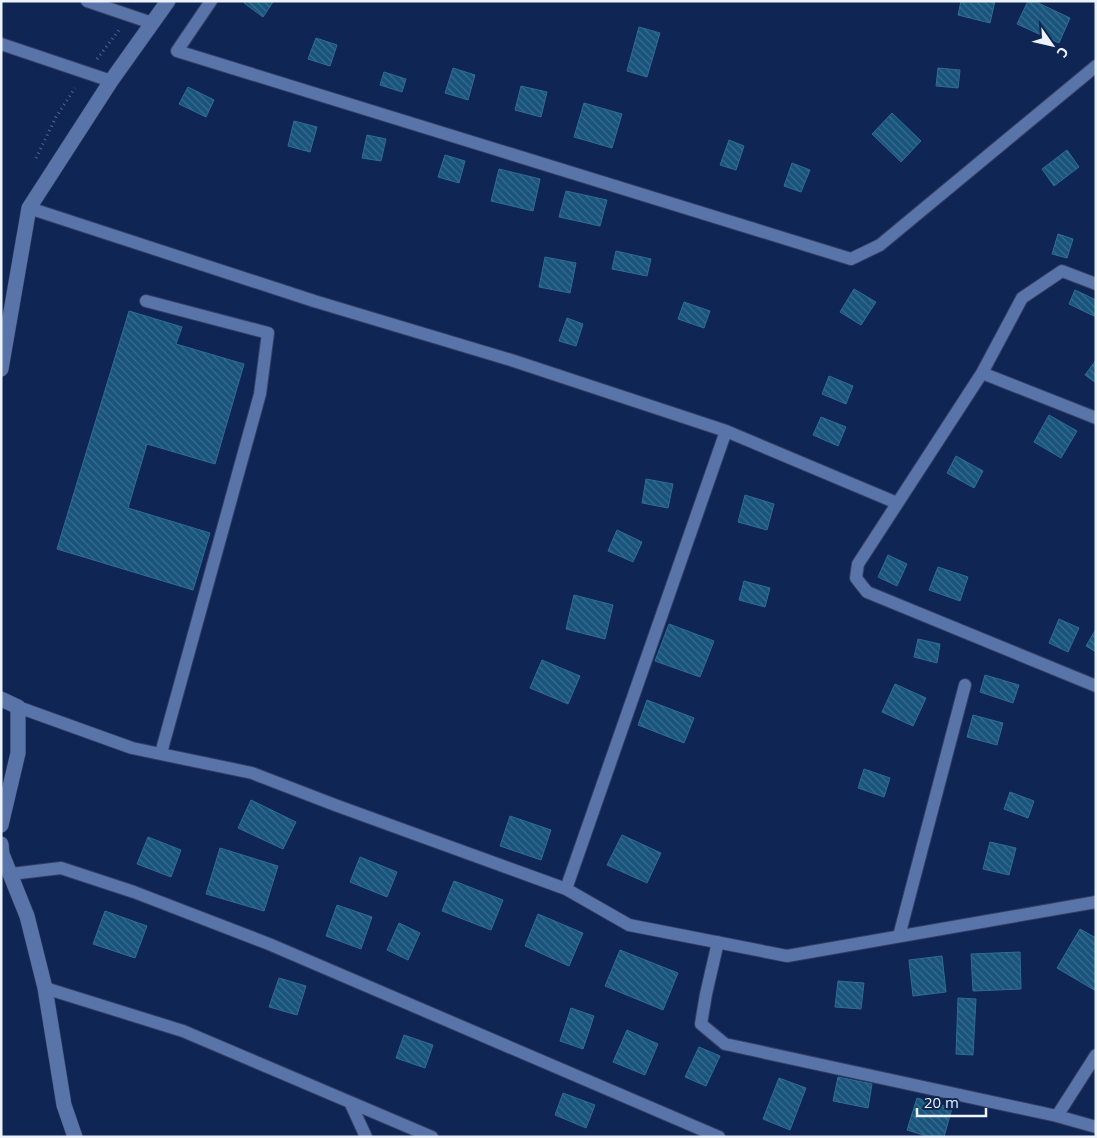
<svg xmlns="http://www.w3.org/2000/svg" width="1097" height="1138" font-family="'Open Sans',sans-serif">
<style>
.building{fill:url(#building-back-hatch);stroke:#326b94}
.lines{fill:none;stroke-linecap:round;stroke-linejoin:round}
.lane-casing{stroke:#343d63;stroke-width:14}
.street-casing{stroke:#343d63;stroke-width:16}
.path{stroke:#55668a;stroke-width:3;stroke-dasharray:1 4;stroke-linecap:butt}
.lane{stroke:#5874a9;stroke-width:12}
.street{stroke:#5874a9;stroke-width:15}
</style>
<defs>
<pattern id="building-back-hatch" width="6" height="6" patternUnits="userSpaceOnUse" patternTransform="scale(1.25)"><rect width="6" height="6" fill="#18547b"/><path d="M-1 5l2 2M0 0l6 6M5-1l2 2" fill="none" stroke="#3a6d8f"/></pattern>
</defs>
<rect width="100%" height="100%" fill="#0f2553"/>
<path class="building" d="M245 1H271L273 2 263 17 244 3Z
M961 1H995L990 23 958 15Z
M1028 1H1034L1070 18 1059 43 1017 24Z
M639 27 660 33 647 77 627 71Z
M316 38 337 45 330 66 308 59Z
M453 68 475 75 468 100 445 93Z
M938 68 960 70 958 88 936 86Z
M384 72 406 79 402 92 380 85Z
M521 86 547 92 541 117 515 110Z
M188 87 214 100 206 117 179 104Z
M584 103 622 114 612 148 574 137Z
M892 113 921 141 901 162 872 134Z
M294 121 317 127 310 152 288 146Z
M367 135 386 139 381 161 362 158Z
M729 140 744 146 736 170 720 165Z
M1067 150 1079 167 1054 186 1042 169Z
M445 155 465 161 459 183 438 177Z
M792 163 810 170 801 192 784 186Z
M499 169 540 179 533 211 491 201Z
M566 191 607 200 600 226 559 217Z
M1058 234 1073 239 1067 258 1052 254Z
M616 251 651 259 647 276 612 269Z
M545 257 576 263 570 293 539 287Z
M854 289 876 302 861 325 840 312Z
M1075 290 1096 300V317L1069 304Z
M684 302 710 311 704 328 678 319Z
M129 311 182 327 176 344 244 364 215 464 147 444 128 508 210 533 193 590 57 549Z
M567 318 583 324 576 346 559 341Z
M1096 360V383L1085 375Z
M829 376 853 386 846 404 822 394Z
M1049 415 1077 431 1061 458 1034 442Z
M821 417 846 427 838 446 813 435Z
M956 456 983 471 974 488 947 473Z
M646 479 673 484 668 508 642 503Z
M745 495 774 504 767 530 738 522Z
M617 530 642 542 633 562 608 551Z
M888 555 907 564 897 586 878 577Z
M938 567 968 577 960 601 929 590Z
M744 581 770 588 765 607 739 600Z
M574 595 613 605 605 639 566 629Z
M1059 619 1079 628 1068 652 1049 643Z
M669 624 714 641 700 677 655 661Z
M1096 629V652L1086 646Z
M918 639 940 644 937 663 914 657Z
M542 660 580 676 568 704 530 688Z
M985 675 1019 685 1013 703 980 692Z
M895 684 926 698 913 726 882 712Z
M647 700 694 718 684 743 638 725Z
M973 715 1003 723 997 745 967 737Z
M864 769 890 778 884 797 858 788Z
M1010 792 1034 801 1028 818 1004 809Z
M251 800 296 822 283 849 238 828Z
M510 816 551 830 541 860 500 846Z
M622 835 661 853 647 883 607 865Z
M148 837 181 850 171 877 137 864Z
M990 842 1016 848 1009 875 983 869Z
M220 848 278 866 264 911 206 894Z
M360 857 397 872 387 897 350 882Z
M454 881 503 900 491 930 442 911Z
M337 905 372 917 361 949 326 936Z
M105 911 147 926 135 958 93 944Z
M538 914 583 933 569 966 525 946Z
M399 923 420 933 408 960 387 950Z
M1080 929 1096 938V991L1057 968Z
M620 950 678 973 663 1010 605 986Z
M1020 952 1021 989 973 991 971 954Z
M942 956 946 992 913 996 909 960Z
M279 978 306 986 297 1015 269 1007Z
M838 981 864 983 861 1009 835 1007Z
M958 998 976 999 973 1055 956 1054Z
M571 1008 594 1016 583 1049 560 1041Z
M627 1030 658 1044 645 1075 613 1062Z
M404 1035 433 1045 425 1068 396 1058Z
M699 1047 720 1056 706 1086 685 1077Z
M838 1077 872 1084 868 1108 833 1101Z
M779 1078 806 1088 790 1130 763 1119Z
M563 1093 595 1105 586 1128 555 1115Z
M917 1098 952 1108 944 1137H930L907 1130Z"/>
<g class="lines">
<defs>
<path id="lane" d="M87 1 152 23
M211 1 177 51 851 259 880 245 1096 66
M1 44 111 81
M29 208 314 301 511 360 726 431 897 503
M1096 284 1062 271 1022 298 982 373 858 564 856 578 867 592 1096 686
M146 301 268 333 260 394 161 753
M982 373 1096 418
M18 707 132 748 252 773 335 805 566 889 629 925 787 956 1096 902
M11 874 61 868 134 892 269 944 719 1137
M566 889 726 431
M899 936 965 685
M718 942 706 994 701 1024 725 1044 1057 1116
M45 988 183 1031 432 1137
M1096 1055 1057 1116 1096 1127
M350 1102 366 1137"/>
<path id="street" d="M1 369 29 208 111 81 168 1
M1 699 18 707V753L1 825
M1 844 2 854 27 916 45 988 64 1105 75 1137"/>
</defs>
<use href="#lane" class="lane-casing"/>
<use href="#street" class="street-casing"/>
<path class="path" d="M97 59 119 30
M36 158 56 117 75 88"/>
<use href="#lane" class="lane"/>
<use href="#street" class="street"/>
</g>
<rect width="1097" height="1138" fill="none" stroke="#ecf3ff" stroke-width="5"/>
<g transform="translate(1052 45) rotate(124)" stroke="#0f2553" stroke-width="4" paint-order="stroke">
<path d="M0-4L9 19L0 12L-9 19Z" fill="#ecf3ff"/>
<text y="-8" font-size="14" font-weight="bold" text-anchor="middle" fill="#ecf3ff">С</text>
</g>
<path d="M917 1108v8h69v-8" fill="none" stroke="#ecf3ff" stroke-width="2.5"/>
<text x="924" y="1108" font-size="15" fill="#ecf3ff" stroke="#0f2553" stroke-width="4" paint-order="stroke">20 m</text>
</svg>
